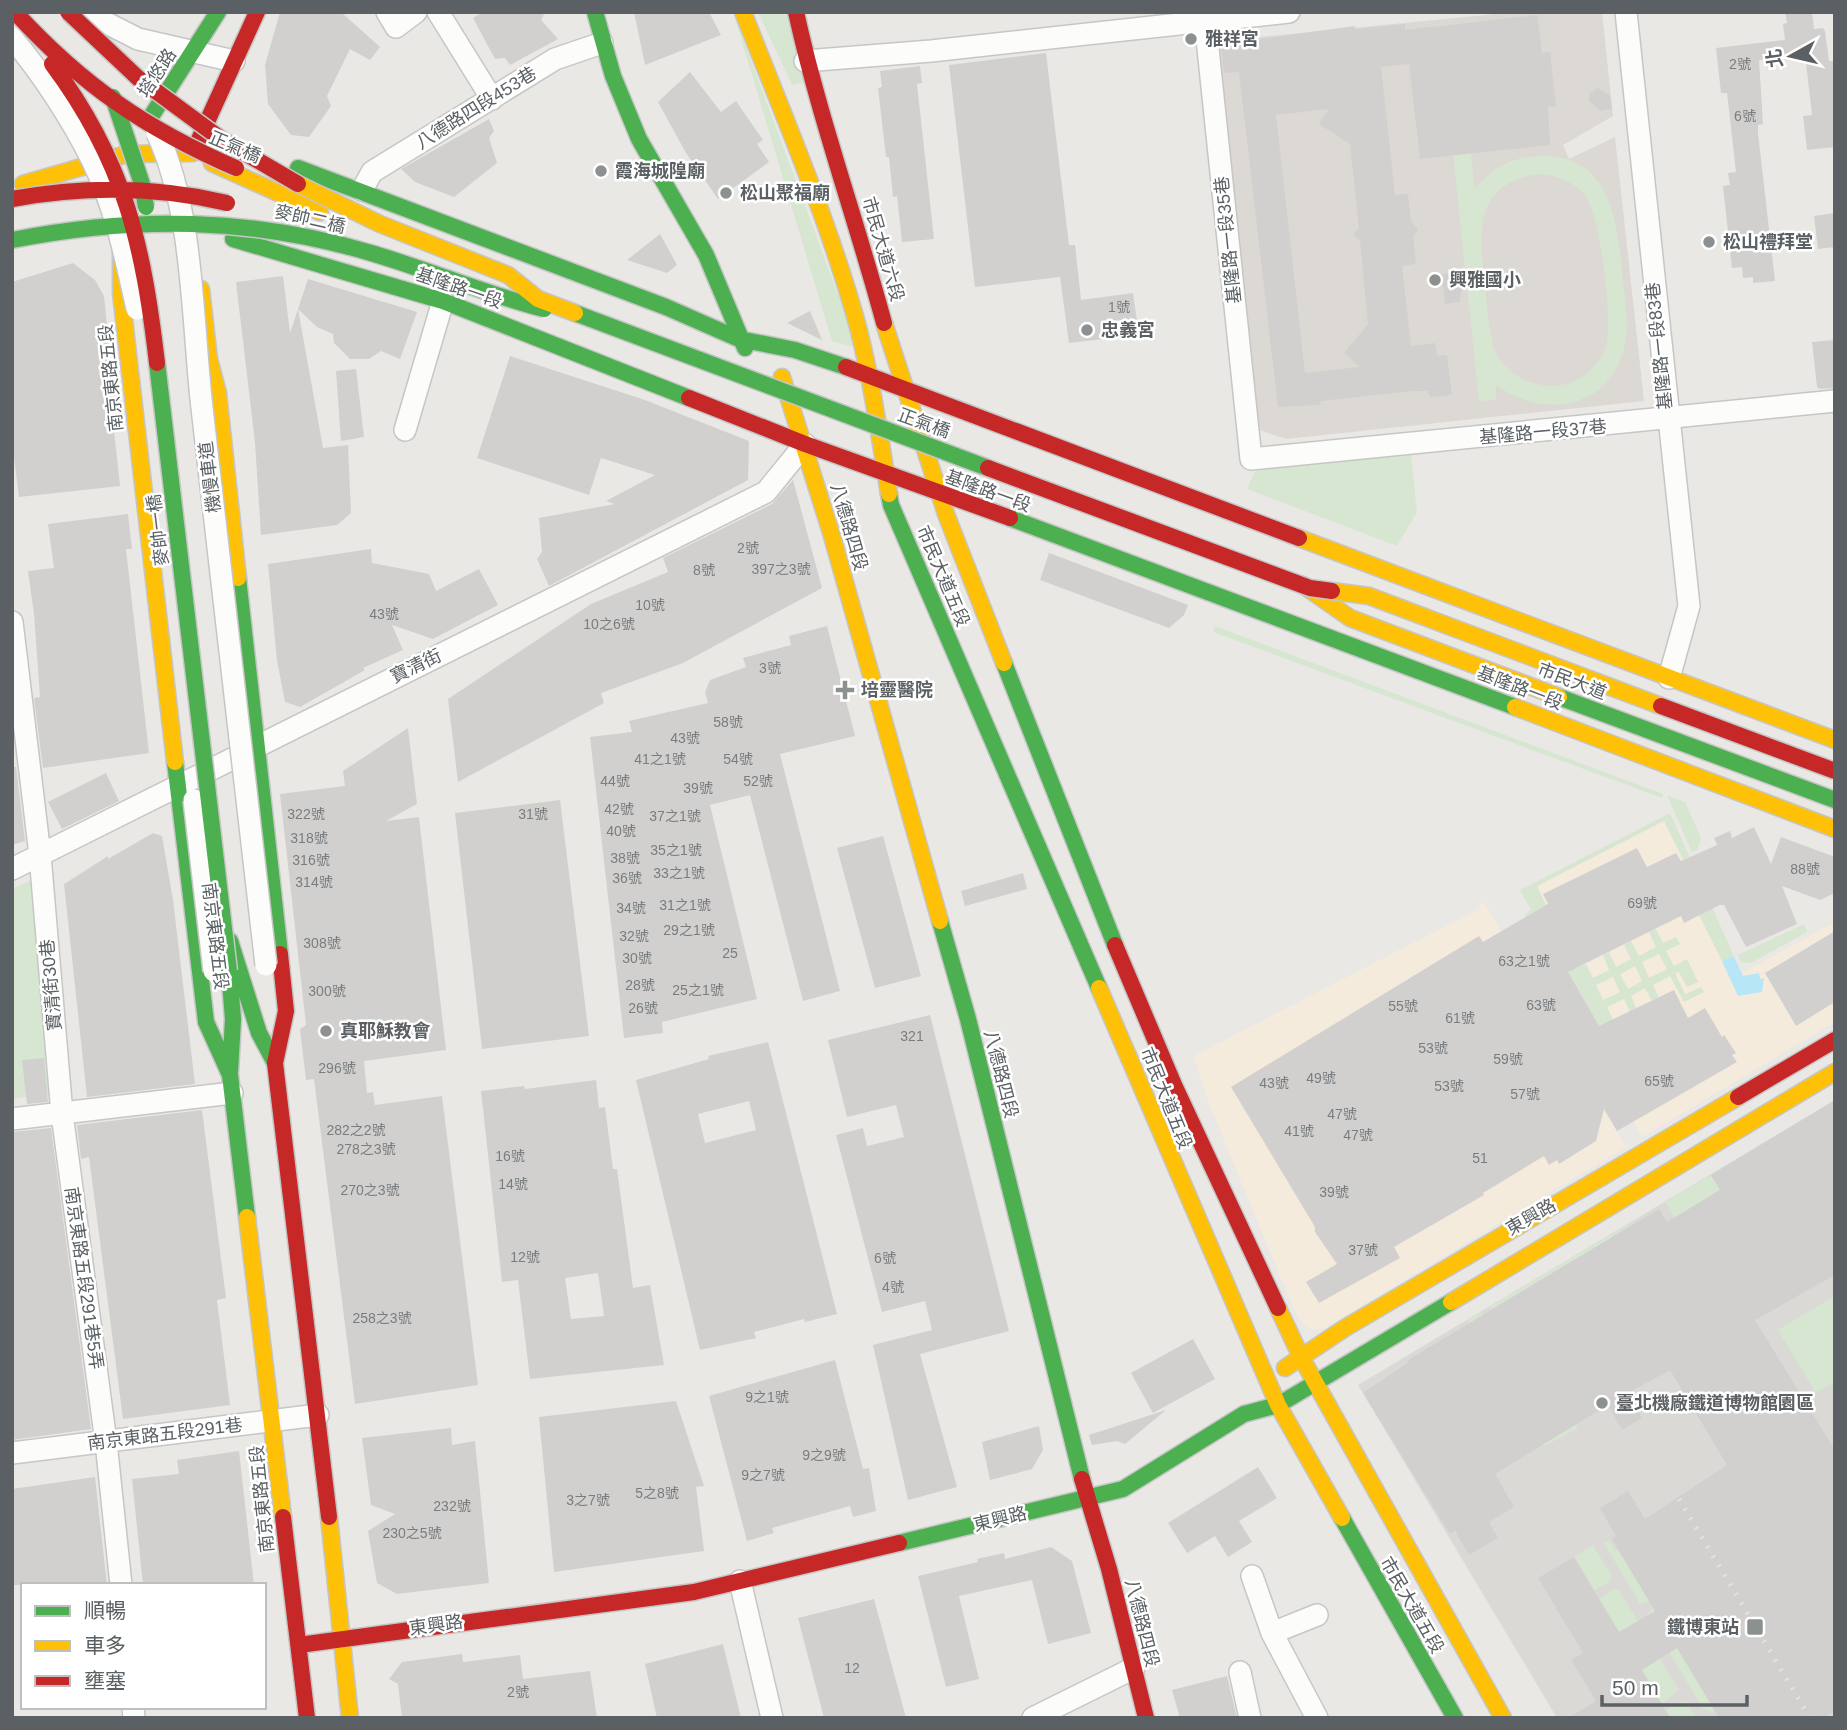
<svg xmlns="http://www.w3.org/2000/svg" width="1847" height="1730" font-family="Arial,'Noto Sans TC',sans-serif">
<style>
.commercial{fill:#f4ebdd}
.industrial{fill:#dbd9d6}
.education{fill:#dcd8d4}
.green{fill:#d6e6d0;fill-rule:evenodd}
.water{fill:#b7e7f6}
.building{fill:#d2d0cf;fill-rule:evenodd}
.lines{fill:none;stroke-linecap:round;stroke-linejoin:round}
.street-casing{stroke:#c6c6c6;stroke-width:24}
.fast-casing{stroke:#c5c6c6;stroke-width:19}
.slow-casing{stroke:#c5c6c6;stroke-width:19}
.jam-casing{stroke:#c5c6c6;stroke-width:19}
.street{stroke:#fcfcfb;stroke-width:21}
.fast{stroke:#4caf50;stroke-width:16}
.slow{stroke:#ffc107;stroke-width:16}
.jam{stroke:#c62828;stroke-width:16}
.rail{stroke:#e2e1e2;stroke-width:5;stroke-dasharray:2 9;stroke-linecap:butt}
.street-bridge-casing{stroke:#c6c6c6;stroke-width:24;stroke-linecap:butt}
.fast-bridge-casing{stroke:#c5c6c6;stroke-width:19;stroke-linecap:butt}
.slow-bridge-casing{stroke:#c5c6c6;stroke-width:19;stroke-linecap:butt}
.jam-bridge-casing{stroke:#c5c6c6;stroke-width:19;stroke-linecap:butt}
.street-bridge{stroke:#fcfcfb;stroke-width:21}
.fast-bridge{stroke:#4caf50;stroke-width:16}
.slow-bridge{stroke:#ffc107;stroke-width:16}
.jam-bridge{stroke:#c62828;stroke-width:16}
.poi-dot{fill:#8c9090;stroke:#fff;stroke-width:2.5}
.labels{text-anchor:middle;stroke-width:5;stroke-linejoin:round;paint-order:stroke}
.number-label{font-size:14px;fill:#797d7f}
.poi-label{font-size:18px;font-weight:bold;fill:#5a6063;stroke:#fff;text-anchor:start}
.street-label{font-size:18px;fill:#5a6063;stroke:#fff}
</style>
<rect width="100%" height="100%" fill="#eae8e5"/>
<path class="commercial" d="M1670 813 1742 973 1835 922V1022L1642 1137 1585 1036 1592 1007 1530 885Z
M1484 902 1626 1147 1323 1329 1314 1330 1303 1325 1292 1305 1208 1101 1194 1056 1479 909 1478 906Z"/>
<path class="industrial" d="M1835 1100V1718H1557L1358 1385Z"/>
<path class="education" d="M1516 12H1602L1613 116 1563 145 1569 159 1615 137 1644 401 1286 439 1256 429 1218 41Z"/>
<path class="green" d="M733 12 858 348 832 341Z
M758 12H793L805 82 792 85Z
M1471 153 1475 189C1492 167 1515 155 1544 156 1615 157 1617 228 1623 280 1625 302 1630 326 1624 349 1608 410 1542 419 1496 385V400L1479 401 1453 155ZM1540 174C1558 176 1575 182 1586 197 1601 217 1614 326 1605 349 1584 399 1519 396 1495 352 1488 331 1488 308 1485 287 1480 233 1471 183 1540 174Z
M1411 455 1417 512 1397 546 1247 489 1254 473 1263 467Z
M1215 626 1663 794 1662 798 1213 632Z
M1667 795 1685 802 1701 838 1697 850 1692 852Z
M1670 813 1734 956 1722 961 1696 909 1705 904 1664 821 1537 886 1576 968 1586 964 1593 978 1609 970 1603 955 1609 952 1616 967 1631 959 1624 945 1631 941 1639 956 1656 947 1649 932 1656 929 1663 943 1676 937 1680 944 1666 951 1674 966 1687 959 1698 982 1687 987 1679 972 1675 973 1685 994 1701 987 1704 992 1684 1002 1670 976 1653 985 1659 998 1652 1001 1645 988 1631 996 1636 1008 1630 1012 1624 999 1607 1007 1619 1032 1585 1036 1591 1012 1533 913 1526 917 1525 914 1531 910 1520 890ZM1659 954 1667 969 1649 978 1642 962ZM1635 966 1642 981 1628 989 1620 974ZM1613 977 1620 992 1603 1000 1596 985Z
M33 879 58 1092 12 1099V889Z
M1804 924 1807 932 1751 963 1741 962 1738 955Z
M1711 1175 1728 1203 1716 1192 1676 1217 1739 1325 1665 1202Z
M1657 1207 1611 1237 1621 1254 1602 1243 1581 1256 1590 1272 1573 1260 1492 1309 1491 1306Z
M1835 1296V1382L1816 1393 1778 1330Z
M1480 1312 1482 1315 1476 1319 1577 1424V1429L1544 1446 1468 1320Z
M1609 1540 1615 1551 1618 1550 1649 1601 1640 1604 1604 1543Z
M1593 1545 1611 1575 1609 1582 1594 1590 1574 1557Z
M1614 1589 1619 1590 1679 1690 1662 1704 1641 1670 1631 1626 1619 1632 1599 1599Z
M1653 1608 1716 1709 1711 1712 1703 1709 1647 1615Z
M1686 1701 1696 1718H1670L1666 1710Z"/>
<path class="water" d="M1734 956 1743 976 1759 973 1760 979 1764 978 1762 992 1738 996 1722 961Z"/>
<path class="building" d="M280 12H341L380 47 370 60 350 49 327 96 331 106 309 137 291 135 268 104 265 65Z
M483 12H545L541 20 558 39 510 65 505 58 495 59 473 18Z
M634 12H709L721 35 645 65Z
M1785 12H1812L1814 29 1823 28 1825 31 1829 61H1835V147L1807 150 1803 116 1812 115 1805 54 1759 60 1763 124 1758 125V133L1775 281 1753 283V277L1743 278 1742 267 1732 268 1723 186 1730 185 1728 173 1736 172 1727 93H1721L1716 48 1785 40 1783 24 1787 23Z
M1537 15 1542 53 1550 52 1556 106 1548 107 1550 145 1420 159 1409 64 1381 67 1395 195 1408 194 1411 221 1418 229 1413 237 1416 264 1402 266 1411 346 1435 343 1437 356 1447 355 1452 395 1431 397 1427 391H1412L1321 401 1319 405 1278 407 1239 72 1224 73 1221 44 1355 26V29L1405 24V30ZM1329 109 1319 124 1350 144 1359 228 1353 234 1360 241 1368 324 1344 353 1360 367 1305 373 1276 115Z
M1046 53 1069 245H1075L1081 300 1133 293 1139 335 1069 343 1060 277 975 287 949 65Z
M920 66 922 83 917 84 934 239 902 242 897 196 893 197 889 157H886L878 88 882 87 880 71Z
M690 72 721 112 736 101 763 140 757 144 769 162 718 199 686 153 658 102Z
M1598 88 1610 95 1612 109 1600 111 1589 101 1590 93Z
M489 119 494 131 489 138 497 163 454 197 415 182 401 169Z
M1835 213V247L1818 249 1814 216Z
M660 234 677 265 667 273 627 260Z
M73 263 95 280 104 296 112 374H108L120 486 19 497 12 442V282Z
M1457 272 1462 287 1460 302 1445 304 1442 274Z
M283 276 290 333 298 309 323 448 348 445 351 513 337 525 261 535 255 443 236 282Z
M308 279 417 312 400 359 381 351 369 359H350L334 343 333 334 317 327 298 309Z
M810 311 822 340 787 323Z
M1835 340V388L1820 389 1817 387 1812 342Z
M510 356 645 400 749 441 748 480 549 586 537 559 542 552 539 518 615 504 606 501 655 475 601 458 589 495 477 458Z
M356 369 364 437 341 441 336 371Z
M793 480 822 588 683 663 601 693 604 703 458 782 448 699 591 604 668 572 663 558 772 504Z
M128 514 132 549H126L149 753 43 768 34 698 40 697 34 614 28 571 54 568 48 524Z
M371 549 372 563 429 574 436 591 479 569 498 605 433 639 392 625 403 650 363 668 365 670 300 707 285 702 277 661 268 564Z
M1049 553 1188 605 1184 615 1169 628 1040 580Z
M827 626 855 736 780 754 840 991 803 1001 750 795 710 805 757 999 662 1022 663 1033 624 1038 590 737 632 732 629 721 708 703 705 692 710 680 746 667 743 658 791 645 789 636Z
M408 728 417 804 386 821 419 817 446 1050 364 1061 367 1093 373 1092 375 1105 442 1096 478 1385 355 1404 314 1079 306 1080 300 1029 306 1025 280 794 345 786 343 771Z
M12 767H16L25 841 12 845Z
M106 773 119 801 62 829 48 802Z
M560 800 589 1036 482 1049 455 813Z
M1754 827 1771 864 1781 837 1835 857V893L1820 900 1782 886 1797 924 1746 947 1724 905H1720L1684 923 1681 916 1568 972 1599 1026 1674 990 1688 1018 1705 1008 1722 1037 1725 1035 1726 1038 1736 1053 1732 1055 1737 1062 1617 1131 1604 1109 1596 1141 1559 1164 1557 1160 1549 1165 1544 1156 1483 1193 1484 1195 1394 1247 1400 1258 1319 1303 1306 1282 1337 1264 1315 1232V1227L1231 1087 1479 936 1483 942 1548 904 1543 894 1637 848 1647 867 1676 853 1681 861 1717 845 1714 838 1730 831 1732 838Z
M153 833 162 836 173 900 195 1084 87 1097 64 884 108 856V859Z
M883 836 921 976 875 988 837 848Z
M1023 873 1027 889 965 906 961 891Z
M1835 931V1002L1796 1026 1765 973Z
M930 1015 1009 1331 920 1354 957 1487 908 1500 873 1345 932 1330 925 1301 882 1312 836 1135 863 1128 867 1146 904 1137 896 1105 847 1117 828 1040Z
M768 1042 837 1314 805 1322 804 1319 754 1332 756 1338 700 1350 636 1080 709 1059 708 1056ZM749 1101 756 1130 705 1143 698 1114Z
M44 1058 48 1102 27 1104 22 1060Z
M596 1080 599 1108 605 1107 613 1169H617L633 1288 650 1285 664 1365 530 1379 518 1280 502 1282 481 1091 524 1086 525 1089ZM598 1273 604 1316 571 1319 565 1278Z
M1835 1100V1275L1755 1320 1835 1450V1711L1823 1718H1719L1677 1648 1642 1670 1670 1718H1568L1596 1701 1571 1660 1583 1653 1538 1578 1574 1557 1619 1632 1655 1611 1612 1539 1616 1536 1600 1508 1628 1491 1645 1519 1727 1465 1670 1370 1628 1393 1642 1418 1622 1430 1608 1405 1495 1474 1514 1507 1489 1522 1498 1538 1469 1555 1455 1531 1450 1534 1363 1393 1409 1362 1408 1360 1659 1209 1667 1222 1720 1190 1711 1175Z
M202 1110 226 1298 217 1300 230 1405 123 1419 89 1157 81 1159 77 1125Z
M51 1128 91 1429 12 1440V1132Z
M1193 1339 1215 1379 1153 1413 1131 1373Z
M835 1360 863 1469 869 1468 876 1511 853 1517 850 1506 772 1528 774 1533 747 1541 709 1396Z
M676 1401 704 1486 696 1487 704 1551 554 1572 539 1417Z
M1166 1410 1125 1444 1117 1441 1092 1445 1089 1435Z
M1039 1426 1043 1450 1032 1469 990 1480 982 1442Z
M451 1428 452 1445 475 1441 489 1583 397 1594 377 1583 368 1531 395 1514 371 1505 362 1438Z
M239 1451 254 1585H143L132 1479 179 1474 177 1460Z
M1258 1467 1277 1498 1239 1521 1252 1542 1228 1557 1215 1536 1187 1553 1168 1523Z
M95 1477 107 1585H12V1489Z
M1051 1547 1072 1561 1091 1633 1048 1644 1032 1580 959 1596 979 1679 946 1687 918 1576 978 1562 977 1559 1004 1553 1005 1559Z
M874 1599 906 1718H824L798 1618Z
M723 1644 741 1718H657L645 1664Z
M462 1654 463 1662 520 1655 523 1679 590 1671 597 1718H402L398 1684 389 1679 402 1662Z
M1227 1676 1237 1718H1180L1172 1690Z"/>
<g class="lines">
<defs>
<path id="street" d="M387 12 396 27 416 12
M438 12 492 99
M1626 12 1689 606 1669 678
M89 14 138 39 234 61
M1205 20 1251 459 1835 401
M805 61 931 51 1289 12
M362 190 372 172 555 59 602 43
M405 430 443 301
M12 622 40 855 62 1114 106 1442 121 1585
M12 869 766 492 805 444
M12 1119 232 1093
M12 1453 318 1415
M1252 1576 1272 1633 1317 1718
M740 1581 772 1718
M1272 1633 1317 1615
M1240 1672 1250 1718
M133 1707 134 1718
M1033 1718 1134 1668"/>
<path id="fast" d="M595 12 613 76 639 139 706 255 745 348
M152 115 218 12
M298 168 666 307 739 339 795 350 846 367
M233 239 443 301 689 398
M889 494 891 505 1099 988
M1010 518 1515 707
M238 578 280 954
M1004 663 1115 945
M1559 697 1835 800
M175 762 206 1022 230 1075 247 1217
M940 921 968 1019 1082 1479
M230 941 259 1033 275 1063
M230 982 233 1019 230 1072
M1342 1518 1455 1718
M899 1543 1123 1489 1244 1414 1278 1405 1451 1302"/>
<path id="slow" d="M743 12C783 114 829 221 858 327 872 382 880 438 889 494
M212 163 320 212
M23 184 127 154 193 153
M121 245V293L175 762
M201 289 209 359 218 393 238 578
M884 323 946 514 1004 663
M782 377 832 536 940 921
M1299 538 1835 740
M1303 585 1350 618 1559 697
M1515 707 1835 829
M1099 988 1278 1405 1342 1518
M247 1217 283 1517
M1451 1302 1835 1072
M1278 1308 1301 1357 1503 1718
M1285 1368 1345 1328 1738 1097
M329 1517 350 1718"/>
<path id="jam" d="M796 12C819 117 856 219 884 323
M196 146 257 12
M846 367 1299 538
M689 398 805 444 1010 518
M1115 945 1175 1087 1278 1308
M280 954 286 1011 275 1063 329 1517
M1738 1097 1835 1040
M1082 1479 1109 1569 1146 1718
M283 1517 307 1718
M299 1645 694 1592 899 1543"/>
</defs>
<use href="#street" class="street-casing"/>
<use href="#fast" class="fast-casing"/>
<use href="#slow" class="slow-casing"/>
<use href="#jam" class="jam-casing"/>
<use href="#street" class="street"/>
<use href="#fast" class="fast"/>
<use href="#slow" class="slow"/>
<use href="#jam" class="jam"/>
<path class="rail" d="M1679 1499 1810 1718"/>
<defs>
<path id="street-bridge" d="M12 38C41 72 72 119 92 160 115 206 126 259 137 309
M157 133C194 213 192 321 202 408 224 594 245 780 266 965
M194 800 214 971"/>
<path id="fast-bridge" d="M113 97 142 184 146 207
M12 240C134 216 251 217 371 253 429 270 485 294 544 309
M575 313 988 468
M157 363 229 971"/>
<path id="slow-bridge" d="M298 184 380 224 508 275 538 299 575 313
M1332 591 1369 596 1661 706"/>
<path id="jam-bridge" d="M15 12C82 85 146 129 236 168
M68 12 138 78 221 139 298 184
M52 64C125 162 143 244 157 363
M12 199C85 186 155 186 227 203
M988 468 1310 588 1332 591
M1661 706 1835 771"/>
</defs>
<use href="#street-bridge" class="street-bridge-casing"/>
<use href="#fast-bridge" class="fast-bridge-casing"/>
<use href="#slow-bridge" class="slow-bridge-casing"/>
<use href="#jam-bridge" class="jam-bridge-casing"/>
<use href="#street-bridge" class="street-bridge"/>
<use href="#fast-bridge" class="fast-bridge"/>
<use href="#slow-bridge" class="slow-bridge"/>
<use href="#jam-bridge" class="jam-bridge"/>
</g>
<g class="poi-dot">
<circle cx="1191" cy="39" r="7"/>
<circle cx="601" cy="171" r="7"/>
<circle cx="726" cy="193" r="7"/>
<circle cx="1709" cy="242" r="7"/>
<circle cx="1435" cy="280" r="7"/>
<circle cx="1087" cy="330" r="7"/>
<path d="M841.5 679.5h7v7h7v7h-7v7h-7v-7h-7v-7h7z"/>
<circle cx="326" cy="1031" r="7"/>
<circle cx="1602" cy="1403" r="7"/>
<rect x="1746" y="1618" width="18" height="18" rx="3.5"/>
</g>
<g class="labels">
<g class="number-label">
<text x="1740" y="69">2號</text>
<text x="1745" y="121">6號</text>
<text x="1119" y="312">1號</text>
<text x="748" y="553">2號</text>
<text x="781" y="574">397之3號</text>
<text x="704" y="575">8號</text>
<text x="650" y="610">10號</text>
<text x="384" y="619">43號</text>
<text x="609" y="629">10之6號</text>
<text x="770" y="673">3號</text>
<text x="728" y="727">58號</text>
<text x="685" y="743">43號</text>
<text x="660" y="764">41之1號</text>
<text x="738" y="764">54號</text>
<text x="615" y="786">44號</text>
<text x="758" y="786">52號</text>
<text x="698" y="793">39號</text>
<text x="619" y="814">42號</text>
<text x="306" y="819">322號</text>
<text x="533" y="819">31號</text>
<text x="675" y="821">37之1號</text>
<text x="621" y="836">40號</text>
<text x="309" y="843">318號</text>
<text x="676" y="855">35之1號</text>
<text x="625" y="863">38號</text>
<text x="311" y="865">316號</text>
<text x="1805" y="874">88號</text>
<text x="679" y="878">33之1號</text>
<text x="627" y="883">36號</text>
<text x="314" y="887">314號</text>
<text x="1642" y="908">69號</text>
<text x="685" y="910">31之1號</text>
<text x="631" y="913">34號</text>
<text x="689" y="935">29之1號</text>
<text x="634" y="941">32號</text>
<text x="322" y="948">308號</text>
<text x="730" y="958">25</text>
<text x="637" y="963">30號</text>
<text x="1524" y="966">63之1號</text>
<text x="640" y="990">28號</text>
<text x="698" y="995">25之1號</text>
<text x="327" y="996">300號</text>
<text x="1541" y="1010">63號</text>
<text x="1403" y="1011">55號</text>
<text x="643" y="1013">26號</text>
<text x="1460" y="1023">61號</text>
<text x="912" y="1041">321</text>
<text x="1433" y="1053">53號</text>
<text x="1508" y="1064">59號</text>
<text x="337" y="1073">296號</text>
<text x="1321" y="1083">49號</text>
<text x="1659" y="1086">65號</text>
<text x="1274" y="1088">43號</text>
<text x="1449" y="1091">53號</text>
<text x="1525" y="1099">57號</text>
<text x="1342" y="1119">47號</text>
<text x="356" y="1135">282之2號</text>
<text x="1299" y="1136">41號</text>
<text x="1358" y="1140">47號</text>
<text x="366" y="1154">278之3號</text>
<text x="510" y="1161">16號</text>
<text x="1480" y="1163">51</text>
<text x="513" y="1189">14號</text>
<text x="370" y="1195">270之3號</text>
<text x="1334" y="1197">39號</text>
<text x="1363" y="1255">37號</text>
<text x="525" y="1262">12號</text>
<text x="885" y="1263">6號</text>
<text x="893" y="1292">4號</text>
<text x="382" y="1323">258之3號</text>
<text x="767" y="1402">9之1號</text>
<text x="824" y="1460">9之9號</text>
<text x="763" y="1480">9之7號</text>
<text x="657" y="1498">5之8號</text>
<text x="588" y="1505">3之7號</text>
<text x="452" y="1511">232號</text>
<text x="412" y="1538">230之5號</text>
<text x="852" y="1673">12</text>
<text x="518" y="1697">2號</text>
</g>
<g class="poi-label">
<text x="1205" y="45">雅祥宮</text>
<text x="615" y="177">霞海城隍廟</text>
<text x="740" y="199">松山聚福廟</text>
<text x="1723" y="248">松山禮拜堂</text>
<text x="1449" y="286">興雅國小</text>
<text x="1101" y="336">忠義宮</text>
<text x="861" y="696">培靈醫院</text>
<text x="340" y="1037">真耶穌教會</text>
<text x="1616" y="1409">臺北機廠鐵道博物館園區</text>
<text x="1739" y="1633" text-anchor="end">鐵博東站</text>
</g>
<g class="street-label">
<text transform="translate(157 73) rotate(-57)" y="6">塔悠路</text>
<text transform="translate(476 108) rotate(-32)" y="6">八德路四段453巷</text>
<text transform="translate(235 147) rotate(23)" y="6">正氣橋</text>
<text transform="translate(310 219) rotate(13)" y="6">麥帥二橋</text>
<text transform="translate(1228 240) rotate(-96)" y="6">基隆路一段35巷</text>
<text transform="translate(883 249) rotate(74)" y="6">市民大道六段</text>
<text transform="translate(459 288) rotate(19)" y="6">基隆路一段</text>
<text transform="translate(1659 346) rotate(-96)" y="6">基隆路一段83巷</text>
<text transform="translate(111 378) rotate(-96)" y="6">南京東路五段</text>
<text transform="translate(924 423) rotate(20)" y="6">正氣橋</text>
<text transform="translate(1543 432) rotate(-5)" y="6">基隆路一段37巷</text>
<text transform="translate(210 477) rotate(-97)" y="6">機慢車道</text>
<text transform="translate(988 491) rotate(20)" y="6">基隆路一段</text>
<text transform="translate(849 527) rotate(74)" y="6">八德路四段</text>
<text transform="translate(158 530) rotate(-97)" y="6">麥帥一橋</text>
<text transform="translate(943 576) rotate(67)" y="6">市民大道五段</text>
<text transform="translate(416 666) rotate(-26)" y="6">寶清街</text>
<text transform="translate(1572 681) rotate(21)" y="6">市民大道</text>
<text transform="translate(1520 688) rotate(21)" y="6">基隆路一段</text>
<text transform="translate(215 936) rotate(83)" y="6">南京東路五段</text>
<text transform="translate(51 985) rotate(-95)" y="6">寶清街30巷</text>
<text transform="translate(1001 1074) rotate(76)" y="6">八德路四段</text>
<text transform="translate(1166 1098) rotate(68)" y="6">市民大道五段</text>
<text transform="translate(1531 1217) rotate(-30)" y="6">東興路</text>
<text transform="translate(84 1278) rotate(82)" y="6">南京東路五段291巷5弄</text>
<text transform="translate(165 1434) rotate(-7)" y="6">南京東路五段291巷</text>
<text transform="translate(262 1499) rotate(-96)" y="6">南京東路五段</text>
<text transform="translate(1000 1519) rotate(-14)" y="6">東興路</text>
<text transform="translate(1412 1605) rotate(60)" y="6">市民大道五段</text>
<text transform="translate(1142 1623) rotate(76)" y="6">八德路四段</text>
<text transform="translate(436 1625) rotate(-8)" y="6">東興路</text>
</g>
</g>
<rect width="1847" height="1730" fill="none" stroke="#5a6063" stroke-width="28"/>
<rect x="21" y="1583" width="245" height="126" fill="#ffffff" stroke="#bdbfc1" stroke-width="2"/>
<rect x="35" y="1606" width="35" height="10" fill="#4caf50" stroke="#bdbfc1" stroke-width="2"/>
<text x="84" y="1618" font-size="21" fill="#5a6063">順暢</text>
<rect x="35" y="1641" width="35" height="10" fill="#ffc107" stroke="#bdbfc1" stroke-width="2"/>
<text x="84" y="1653" font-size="21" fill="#5a6063">車多</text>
<rect x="35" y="1676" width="35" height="10" fill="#c62828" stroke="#bdbfc1" stroke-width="2"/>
<text x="84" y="1688" font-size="21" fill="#5a6063">壅塞</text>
<g transform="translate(1791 56) rotate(262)" stroke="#ffffff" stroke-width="5" paint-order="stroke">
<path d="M0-5L12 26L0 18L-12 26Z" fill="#5a6063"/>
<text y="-10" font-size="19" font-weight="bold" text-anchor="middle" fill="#5a6063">北</text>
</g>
<path d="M1602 1695v10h145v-10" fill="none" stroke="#5a6063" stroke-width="3.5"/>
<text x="1612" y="1695" font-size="21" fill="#5a6063" stroke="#ffffff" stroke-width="5" paint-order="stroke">50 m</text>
</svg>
